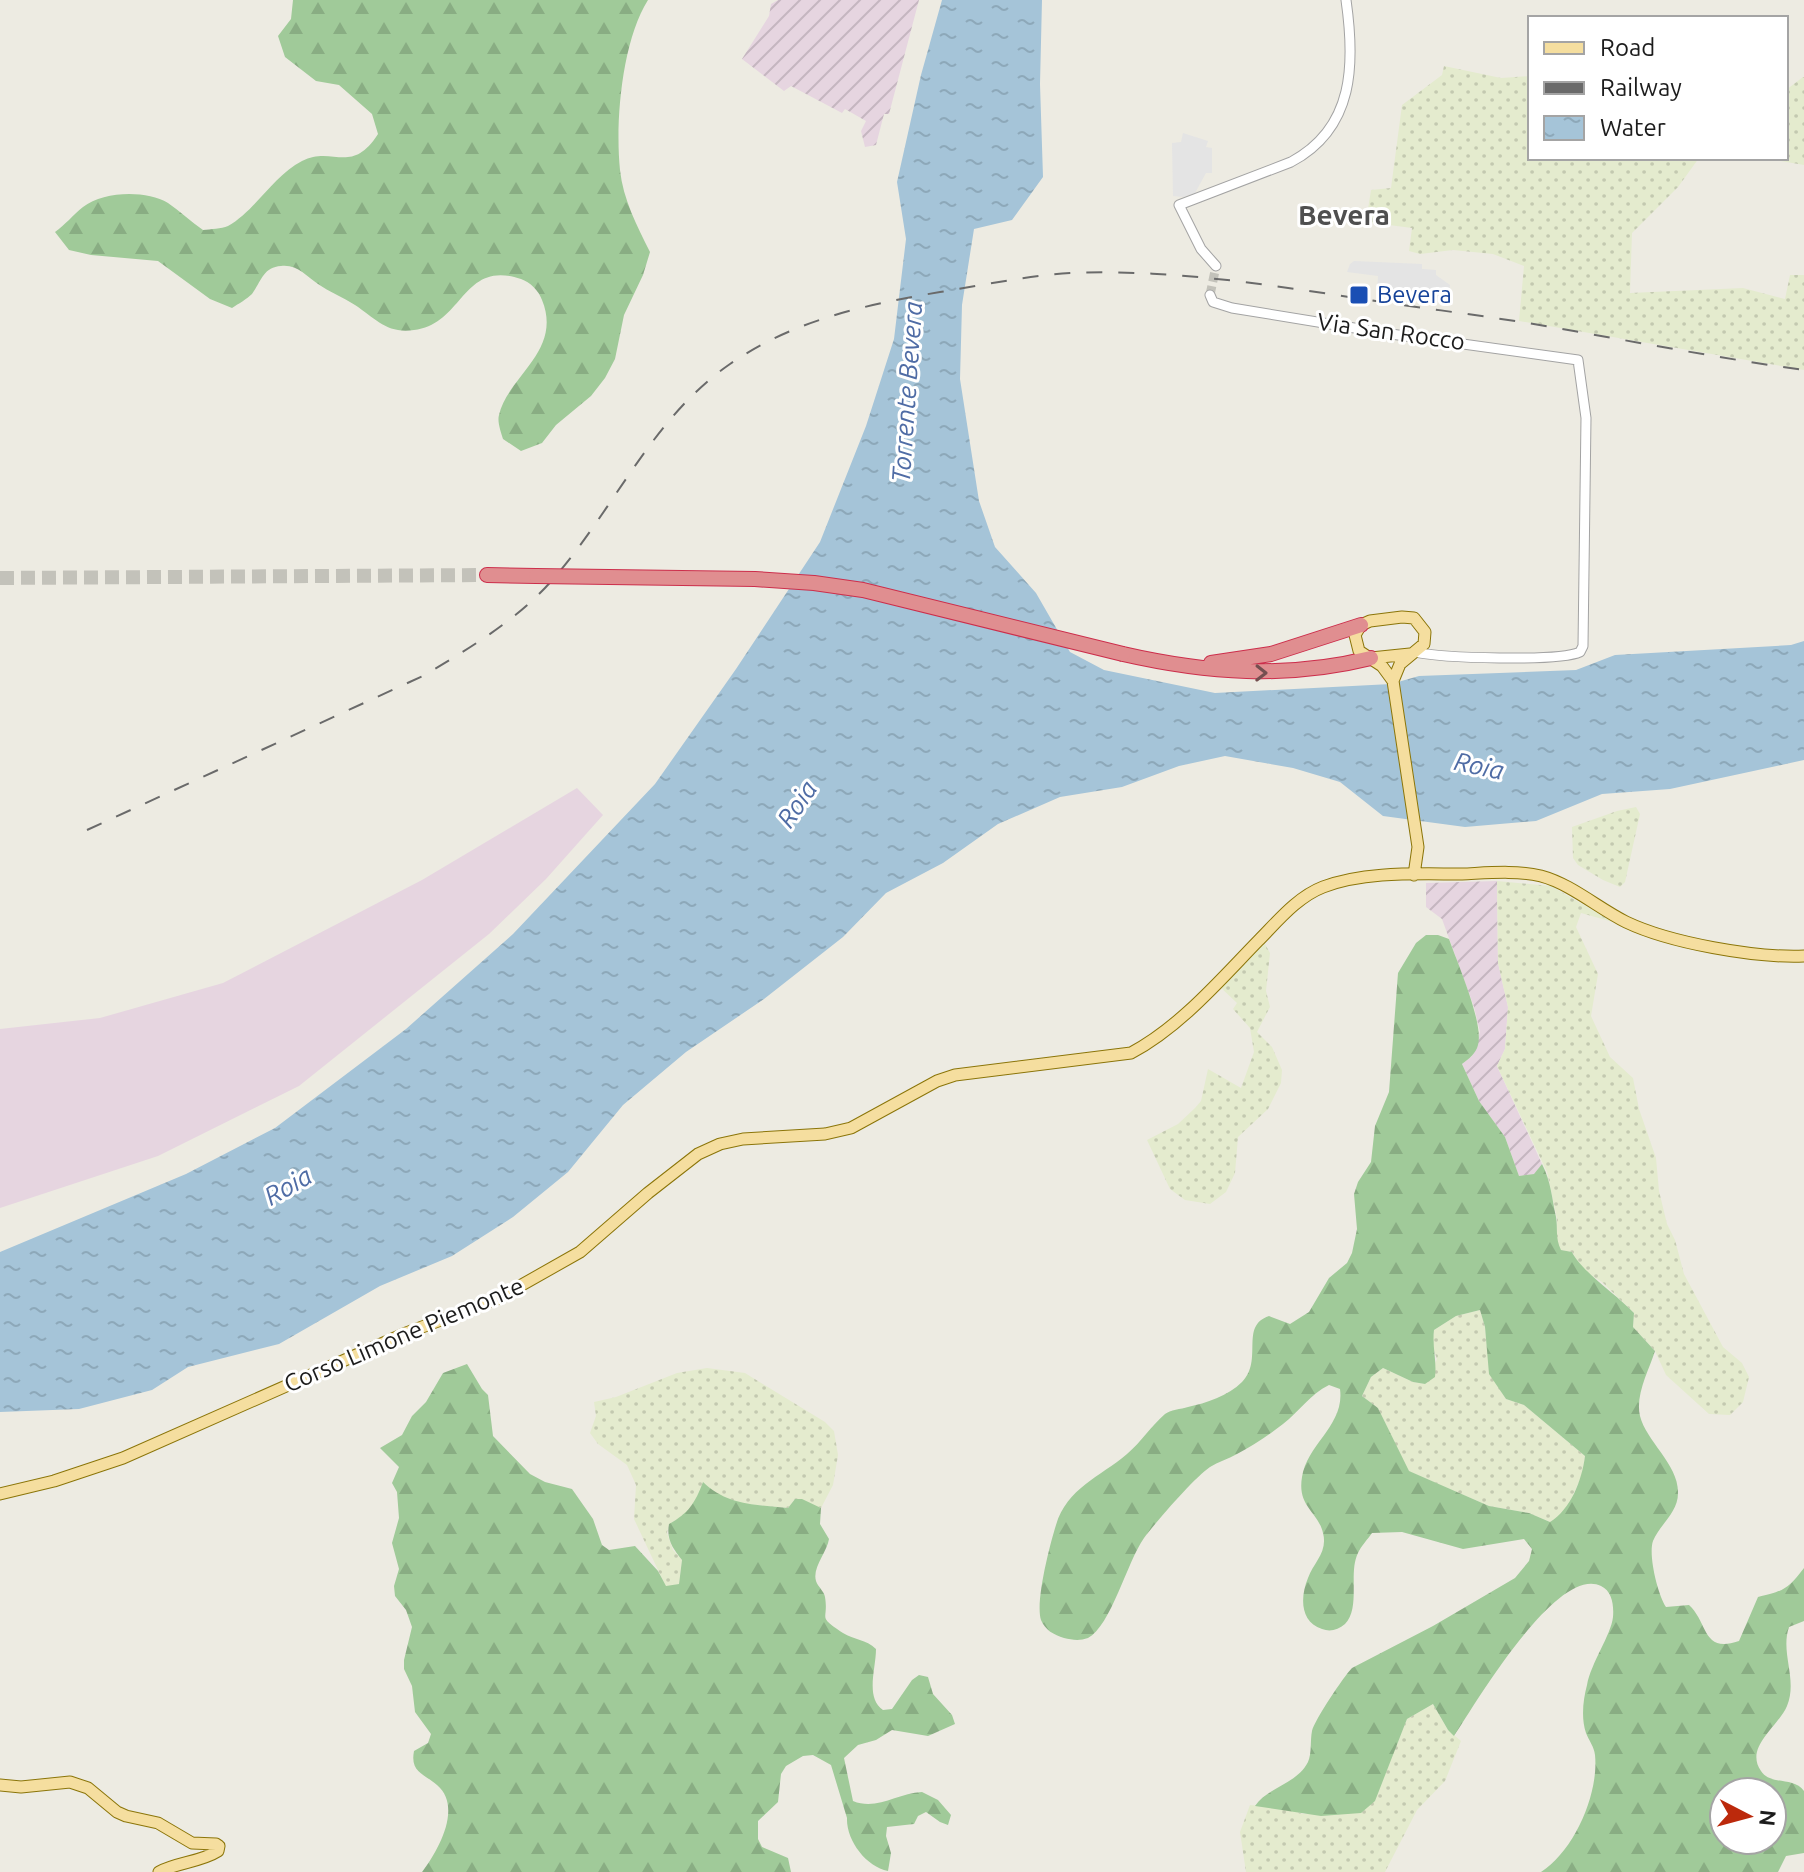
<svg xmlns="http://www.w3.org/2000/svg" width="1804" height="1872" font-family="Ubuntu,sans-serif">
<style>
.industrial{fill:url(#industrial-furrows)}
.railway{fill:#e6d5e0}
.farmland{fill:url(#farmland-dots)}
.forest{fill:url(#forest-firs);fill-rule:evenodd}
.parking{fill:#e4e4e4}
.water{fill:url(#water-ripples)}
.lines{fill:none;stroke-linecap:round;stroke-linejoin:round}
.minor-tunnel{stroke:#c3c2ba;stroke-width:9;stroke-dasharray:9 4.5;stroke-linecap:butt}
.highway-tunnel{stroke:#c3c2ba;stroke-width:14;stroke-dasharray:14 7;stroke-linecap:butt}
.minor-casing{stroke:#a3a3a3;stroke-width:11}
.major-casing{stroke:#8b7509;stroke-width:13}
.highway-casing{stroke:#cc2e4b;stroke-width:16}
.minor{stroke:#fff;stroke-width:9}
.major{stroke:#f5de9f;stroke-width:11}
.highway{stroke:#e08e90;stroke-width:14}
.rail{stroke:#6a6a6a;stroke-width:2;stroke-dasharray:16 16;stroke-linecap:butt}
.highway-bridge-casing{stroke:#cc2e4b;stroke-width:16;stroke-linecap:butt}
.highway-bridge{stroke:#e08e90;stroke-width:14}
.oneway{stroke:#744f50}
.transit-dot{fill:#1a4fb4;stroke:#fff;stroke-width:3}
.labels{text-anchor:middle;stroke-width:6;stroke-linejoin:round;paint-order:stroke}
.transit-label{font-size:24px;fill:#164399;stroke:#fff;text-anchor:start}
.street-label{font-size:24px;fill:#1c1c1c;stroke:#fff}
.water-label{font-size:26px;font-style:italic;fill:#4f6ca5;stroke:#fff}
.quarter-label{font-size:28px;font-weight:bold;fill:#4f4f4f;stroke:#fff}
</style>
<defs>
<pattern id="industrial-furrows" width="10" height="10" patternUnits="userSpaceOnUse" patternTransform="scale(2)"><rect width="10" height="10" fill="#e6d5e0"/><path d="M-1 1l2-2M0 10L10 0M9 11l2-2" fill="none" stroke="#c5b6c0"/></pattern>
<pattern id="farmland-dots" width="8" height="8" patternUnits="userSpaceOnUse" patternTransform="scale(2)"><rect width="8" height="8" fill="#e4ebce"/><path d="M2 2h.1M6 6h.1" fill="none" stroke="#c3c9b0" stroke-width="1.8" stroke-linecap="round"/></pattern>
<pattern id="forest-firs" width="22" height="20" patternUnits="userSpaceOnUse" patternTransform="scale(2)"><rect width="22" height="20" fill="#a0ca99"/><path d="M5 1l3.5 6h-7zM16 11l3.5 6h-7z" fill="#89ad83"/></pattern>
<pattern id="water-ripples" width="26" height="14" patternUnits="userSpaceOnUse" patternTransform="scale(2)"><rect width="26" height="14" fill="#a5c4d8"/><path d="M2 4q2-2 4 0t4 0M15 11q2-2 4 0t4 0" fill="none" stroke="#8da8b9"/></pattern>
</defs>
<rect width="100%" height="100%" fill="#edebe2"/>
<path class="industrial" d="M778 0H919L889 114H884L876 145 865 147 861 131 866 121 845 109 842 113 791 86 784 91 742 59 769 16 771 4Z
M1497 881 1498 963 1508 1007 1505 1049 1497 1066 1542 1164 1535 1174 1519 1176 1505 1137 1479 1101 1462 1064 1472 1056 1480 1032 1474 1007 1442 919 1426 907V883Z"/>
<path class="railway" d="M577 788 603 815 546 879 489 934 299 1086 158 1156 0 1208V1029L100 1018 223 983 422 880Z"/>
<path class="farmland" d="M1444 66 1501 78 1530 76V158H1699L1678 187 1632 233 1630 293 1743 288 1785 299 1790 275H1804V370L1519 321 1524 266 1493 254 1453 250 1420 254 1409 251 1412 228 1366 222 1371 190 1391 188 1402 105 1442 75Z
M1803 77H1804V165L1775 160 1786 158V90Z
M1636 807 1640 814 1625 882 1620 887 1603 880 1578 865 1573 858 1572 827 1617 811Z
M1497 881 1551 886 1613 922 1581 913 1576 927 1598 974 1591 1016 1610 1057 1633 1078 1639 1109 1656 1158 1659 1191 1667 1224 1675 1240 1684 1274 1723 1347 1742 1363 1749 1377 1743 1402 1730 1415 1709 1414 1666 1375 1655 1351 1633 1327 1634 1313 1602 1282 1584 1271 1572 1252 1561 1250 1557 1243V1219L1547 1172 1497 1066 1505 1049 1508 1007 1498 963Z
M1265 944 1270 953 1266 991 1270 1007 1257 1032 1272 1047 1282 1070 1281 1083 1268 1109 1238 1137 1235 1173 1226 1192 1210 1204 1185 1200 1170 1189 1147 1140 1178 1124 1195 1108 1201 1101 1208 1069 1241 1088 1254 1052 1250 1028 1233 1009 1237 1003 1219 986 1249 955Z
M1480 1310 1485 1327 1490 1374 1506 1399 1524 1405 1585 1456 1582 1475 1565 1513 1550 1522 1529 1513 1489 1506 1408 1471 1378 1408 1362 1396 1371 1377 1383 1368 1413 1382 1425 1384 1437 1359 1432 1345 1434 1330 1456 1316Z
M707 1368 745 1373 825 1422 834 1431 838 1455 833 1485 821 1508 795 1499 788 1508 744 1504 714 1494 703 1483 696 1502 686 1515 669 1524 667 1533 673 1550 682 1560 679 1584 666 1587 634 1519 636 1485 627 1465 598 1444 590 1433 596 1416 594 1402 616 1397 677 1373Z
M1433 1704 1448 1730 1461 1741 1445 1781 1417 1810 1385 1872H1246L1240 1832 1250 1805 1285 1808 1303 1814H1339L1381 1783 1407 1719Z"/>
<path class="forest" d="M293 0H648C622 41 615 122 620 170 623 199 637 226 650 252L643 275 624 315 615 359 605 378 591 396 556 425 542 443 521 451 503 439C501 432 497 422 499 415 507 377 563 351 542 300 539 291 530 282 521 279 462 259 464 324 414 330 387 334 376 319 355 305 343 297 329 292 318 284 306 276 297 264 281 266 263 267 261 282 252 294 247 299 238 304 232 308L210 299 158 261 91 255 69 250 55 232C65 225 73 215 83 207 104 191 146 190 168 203 180 211 191 222 203 230 211 229 221 229 228 226 256 210 273 176 302 161 333 145 351 176 378 134L372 114 339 85 316 81 285 57 278 36 291 19Z
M1426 935H1438L1449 939C1457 962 1484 1023 1478 1045 1476 1053 1469 1059 1462 1064L1479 1101 1505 1137 1519 1176 1534 1174 1542 1164C1551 1181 1552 1199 1556 1217 1558 1228 1555 1238 1561 1250L1572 1252C1581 1271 1616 1294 1634 1313L1633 1327 1655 1351C1649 1370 1635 1395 1640 1416 1646 1441 1679 1465 1678 1493 1678 1513 1660 1524 1653 1541 1648 1555 1658 1595 1666 1607L1689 1605C1708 1622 1702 1654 1739 1641L1758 1597C1784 1591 1788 1589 1804 1568V1621L1789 1627C1780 1653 1798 1679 1787 1706 1779 1726 1744 1747 1761 1771 1771 1786 1793 1776 1804 1791V1853L1786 1856 1778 1872H1541C1574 1851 1599 1794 1595 1755 1594 1746 1589 1741 1586 1733 1581 1718 1583 1700 1587 1685 1591 1663 1611 1635 1613 1617 1614 1605 1612 1591 1601 1586 1557 1564 1474 1706 1454 1736L1448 1730 1433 1704 1407 1719 1375 1801 1361 1813 1321 1816 1255 1806C1268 1787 1297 1784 1308 1762 1312 1753 1310 1741 1312 1731 1314 1721 1344 1676 1352 1668L1433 1626 1515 1578 1529 1561 1532 1549 1524 1539 1463 1549 1402 1532 1372 1533C1368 1539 1361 1546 1358 1553 1348 1573 1361 1607 1345 1624 1338 1630 1330 1632 1322 1629 1300 1622 1300 1597 1308 1578 1314 1562 1328 1552 1323 1533 1318 1511 1297 1507 1302 1477 1307 1444 1345 1425 1340 1389L1329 1385C1310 1394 1299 1412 1283 1424 1269 1435 1252 1446 1237 1454 1228 1459 1218 1462 1210 1467 1194 1478 1156 1522 1144 1538 1127 1562 1111 1626 1088 1638 1080 1641 1072 1640 1064 1638 1054 1635 1045 1630 1041 1620 1035 1602 1050 1544 1056 1525 1067 1488 1100 1477 1127 1454 1141 1442 1151 1426 1165 1414 1170 1410 1181 1409 1188 1407 1206 1403 1228 1396 1242 1382 1264 1360 1239 1326 1269 1316L1290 1324 1309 1312 1329 1278 1347 1263 1352 1253 1357 1229 1354 1194 1358 1182 1371 1162 1375 1126 1389 1092 1398 973 1416 943ZM1480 1310 1485 1327 1489 1374 1506 1399 1524 1405 1585 1456C1582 1480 1571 1509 1550 1522L1529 1513 1489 1506 1409 1471 1378 1408 1362 1396 1371 1377 1383 1368 1413 1382 1425 1384 1435 1377C1437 1361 1432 1347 1434 1330L1456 1316ZM1772 1792V1840H1724V1792Z
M467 1364 482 1389 488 1395 493 1436 530 1474 545 1482 572 1489 593 1519 602 1545 609 1550 635 1546 658 1571 666 1586 679 1584 682 1560C673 1549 666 1539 669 1524 689 1513 695 1503 703 1482 726 1505 757 1505 788 1508L795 1499H802L821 1508 820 1524 829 1539C827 1552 812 1568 816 1581 818 1587 824 1591 825 1597 829 1621 816 1615 843 1633 854 1640 866 1639 876 1649 876 1669 865 1698 883 1710L892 1709 912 1680 919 1675 928 1677 933 1694 952 1715 955 1724 928 1736 892 1730 876 1740 858 1745 844 1758 853 1801C877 1811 897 1793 922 1792L938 1800 951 1815 948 1825 940 1822 926 1812 918 1816 914 1824 887 1827 886 1836 891 1853 888 1871C866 1867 846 1840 847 1818L831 1765 813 1755 803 1756 786 1766 781 1774 778 1802 758 1821V1839L762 1847 788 1858 791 1872H422C438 1851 463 1807 437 1785 423 1773 410 1772 414 1751L428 1743 431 1734 415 1712 412 1686 404 1669V1660L412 1627 406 1610 395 1596 394 1586 399 1569 392 1543 399 1518 397 1492 392 1483 399 1467 380 1448 402 1435 412 1416 426 1402 443 1373Z"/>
<path class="parking" d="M1183 133 1208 141 1206 147 1212 148V173H1206L1195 193 1183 197 1173 196 1172 143 1181 142Z
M1354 261 1422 264V269L1436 270V275L1450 285 1448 301 1377 294 1378 276 1347 272 1350 264Z"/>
<path class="water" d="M942 0H1042L1040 84 1043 177 1012 220 974 229 962 305 960 379 979 501 995 547 1036 593 1070 652 1104 670 1215 693 1391 684 1419 676 1576 670 1615 655 1791 645 1804 641V760L1670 789 1602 794 1536 821 1465 827 1383 816 1340 782 1293 768 1225 756 1179 766 1122 787 1060 797 998 824 943 863 886 893 843 937 764 999 686 1052 623 1105 568 1172 513 1217 452 1256 380 1286 279 1344 188 1367 152 1390 79 1409 0 1412V1252L186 1174 275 1128 406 1029 513 934 655 784 736 669 820 542 866 426 894 339 906 239 897 182 921 75Z"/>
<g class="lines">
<path class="minor-tunnel" d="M1210 295 1216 266"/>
<path class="highway-tunnel" d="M0 578 487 575"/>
<defs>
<path id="minor" d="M1216 266 1201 249 1179 205 1291 162C1355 128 1355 63 1346 0
M1210 295 1213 302 1232 308 1391 334 1578 360 1586 418 1583 646 1580 652C1558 662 1442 658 1415 652"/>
<path id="major" d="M1371 658 1410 654
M1393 681 1400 664 1424 644 1425 632 1414 618 1402 617 1370 621 1361 625 1355 635 1359 651 1382 666 1393 681 1418 847 1414 875
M0 1494 54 1481 123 1458 406 1333 497 1299 580 1252 648 1193 698 1154 720 1144 743 1139 825 1134 851 1128 937 1081 955 1075 1131 1053C1180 1027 1220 980 1258 941 1277 922 1297 897 1323 887 1365 871 1417 874 1462 874 1487 873 1516 870 1541 876 1571 884 1598 908 1626 922 1670 943 1755 958 1804 956
M0 1785 21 1787 70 1782 88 1788 117 1812 126 1816 158 1823 192 1843 216 1844 219 1846 218 1851C201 1862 178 1862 159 1872"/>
<path id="highway" d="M487 575 536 576
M1123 654C1206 673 1287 679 1371 658
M1211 663 1271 654 1361 625"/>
</defs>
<use href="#minor" class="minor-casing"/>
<use href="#major" class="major-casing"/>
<use href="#highway" class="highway-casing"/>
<use href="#minor" class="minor"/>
<use href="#major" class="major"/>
<use href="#highway" class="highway"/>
<path class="rail" d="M87 830 425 675C471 647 519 619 554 578 615 508 652 418 730 364 794 320 864 305 940 292 983 285 1026 276 1070 273 1168 269 1265 284 1362 299 1415 307 1469 314 1522 322 1616 338 1710 357 1804 370"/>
<defs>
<path id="highway-bridge" d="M536 576 755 579 814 583 863 590 1123 654"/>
</defs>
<use href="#highway-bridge" class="highway-bridge-casing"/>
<use href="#highway-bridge" class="highway-bridge"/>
</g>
<defs><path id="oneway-chevron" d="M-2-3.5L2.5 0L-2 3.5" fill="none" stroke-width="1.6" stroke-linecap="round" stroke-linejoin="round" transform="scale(2)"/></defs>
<use class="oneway" href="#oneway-chevron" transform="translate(1261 673) rotate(1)"/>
<rect class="transit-dot" x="1349" y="285" width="20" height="20" rx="4"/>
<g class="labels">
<g class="transit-label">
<text x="1377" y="303">Bevera</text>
</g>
<g class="street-label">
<text transform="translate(1391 332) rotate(8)" y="8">Via San Rocco</text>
<text transform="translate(404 1335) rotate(-23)" y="8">Corso Limone Piemonte</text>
</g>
<g class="water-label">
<text transform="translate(907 392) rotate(-86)" y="9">Torrente Bevera</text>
<text transform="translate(1479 766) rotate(12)" y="9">Roia</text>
<text transform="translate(797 804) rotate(-56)" y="9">Roia</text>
<text transform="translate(288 1186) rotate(-30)" y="9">Roia</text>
</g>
<g class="quarter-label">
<text x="1344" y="225">Bevera</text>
</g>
</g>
<rect x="1528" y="16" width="260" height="144" fill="#ffffff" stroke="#a4a4a4" stroke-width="2"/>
<rect x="1544" y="42" width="40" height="12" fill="#f5de9f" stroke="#a4a4a4" stroke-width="2"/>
<text x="1600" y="56" font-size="24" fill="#1c1c1c">Road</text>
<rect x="1544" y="82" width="40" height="12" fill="#6a6a6a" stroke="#a4a4a4" stroke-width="2"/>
<text x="1600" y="96" font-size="24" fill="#1c1c1c">Railway</text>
<rect x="1544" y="116" width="40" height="24" fill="url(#water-ripples)" stroke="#a4a4a4" stroke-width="2"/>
<text x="1600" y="136" font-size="24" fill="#1c1c1c">Water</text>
<g transform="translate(1748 1816) rotate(96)"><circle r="38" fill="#ffffff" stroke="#a4a4a4" stroke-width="2"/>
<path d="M0-6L14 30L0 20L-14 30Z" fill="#bc290c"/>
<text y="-12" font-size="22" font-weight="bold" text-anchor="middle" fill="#1c1c1c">N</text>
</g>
</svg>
